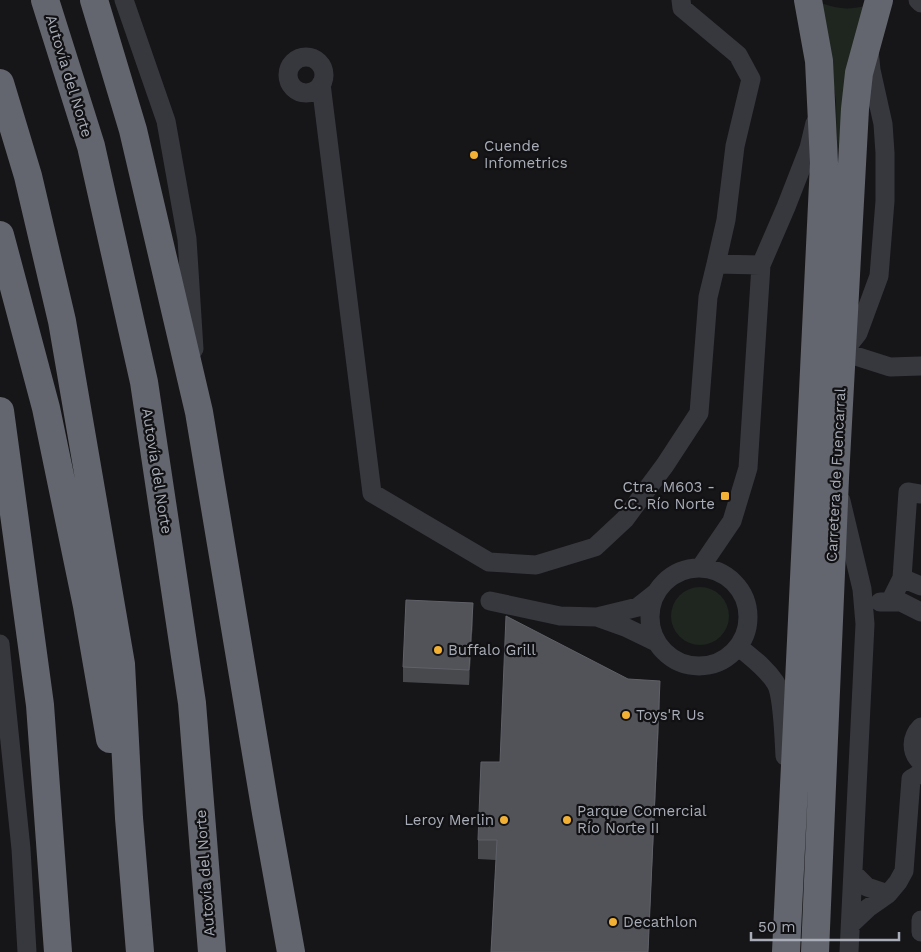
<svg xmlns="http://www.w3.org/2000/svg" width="921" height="952" font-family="'Work Sans',sans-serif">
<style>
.green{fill:#1e261f}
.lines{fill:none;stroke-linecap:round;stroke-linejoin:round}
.minor{stroke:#37383d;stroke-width:19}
.highway{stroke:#63666e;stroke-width:28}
.wall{fill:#47494d}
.shaded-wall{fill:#2f3033}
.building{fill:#525359;stroke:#5f6168}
.poi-dot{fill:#f2b134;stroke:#111113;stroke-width:2}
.labels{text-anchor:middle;stroke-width:4.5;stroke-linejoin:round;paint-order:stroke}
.street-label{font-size:15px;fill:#a8adb8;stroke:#111113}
.poi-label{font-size:15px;fill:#a8adb8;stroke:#111113;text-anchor:start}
</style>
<rect width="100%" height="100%" fill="#161618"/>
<path class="green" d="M821 3C837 9 849 10 865 6L842 114 837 161 836 101Z
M671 616a29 29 0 1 1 58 0a29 29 0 1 1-58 0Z"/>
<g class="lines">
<path class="minor" d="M124 0 166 121 187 239 194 349
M681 0 682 8 738 55 751 79 735 146 726 220 716 264
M918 0 921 3
M869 50 871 70 883 124 885 153V201L879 276 858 333 843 352 890 367 921 366
M288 75a18 18 0 1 1 36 0a18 18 0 1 1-36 0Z
M321 84 372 493 489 562 536 565 595 547 625 519 665 465 699 413 708 297 716 264 761 265
M841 501 862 589 865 624 849 952
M650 617a49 49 0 1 1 98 0a49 49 0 1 1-98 0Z
M700 568 732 521 748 468 761 265 786 207 809 148 815 123
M902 578 921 586
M490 601 560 616 597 617 638 607 657 592
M880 602H901L921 612
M890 602 902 578 908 492 921 494
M597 617 625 627 656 642
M0 644 21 849 27 952
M739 647C752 658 766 668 775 682 783 693 784 741 785 756
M921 727C911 737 910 752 921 762
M888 894 898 882 904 871 911 779 921 773
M921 920V932
M851 924 868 908 888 894 867 887 853 873"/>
<path class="highway" d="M45 0 91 146 144 382 192 703 212 952
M94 0 133 130 199 412 266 813 291 952
M0 83 28 176 62 321 121 664 129 818 140 952
M0 235 46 408 87 606 110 739
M0 411 40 705 58 952
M786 952 824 163 819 61 808 0
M815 952 835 478 855 109 859 73 879 0"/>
</g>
<path class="wall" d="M473 618 469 685 403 682V667Z
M660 701 648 952H491L496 860 478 859V840L500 762Z"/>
<path class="shaded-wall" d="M473 603V618L469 685V670Z
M660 681V701L648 952Z"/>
<path class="building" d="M406 600 473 603 469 670 403 667Z
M506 616 628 679 660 681 648 952H491L497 840H478L481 762H500Z"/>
<g class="poi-dot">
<circle cx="474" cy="155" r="5"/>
<rect x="720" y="491" width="10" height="10" rx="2.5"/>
<circle cx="438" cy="650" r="5"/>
<circle cx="626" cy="715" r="5"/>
<circle cx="504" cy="820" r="5"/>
<circle cx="567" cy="820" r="5"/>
<circle cx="613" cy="922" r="5"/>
</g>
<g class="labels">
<g class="street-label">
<text transform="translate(69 76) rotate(73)" y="5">Autovía del Norte</text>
<text transform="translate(157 471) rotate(81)" y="5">Autovía del Norte</text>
<text transform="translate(836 475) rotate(-87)" y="5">Carretera de Fuencarral</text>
<text transform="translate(205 873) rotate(-94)" y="5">Autovía del Norte</text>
</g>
<g class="poi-label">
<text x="484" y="151">Cuende<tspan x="484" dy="17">Infometrics</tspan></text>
<text x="715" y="492" text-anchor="end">Ctra. M603 -<tspan x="715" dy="17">C.C. Río Norte</tspan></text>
<text x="448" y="655">Buffalo Grill</text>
<text x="636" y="720">Toys'R Us</text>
<text x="577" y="816">Parque Comercial<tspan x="577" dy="17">Río Norte II</tspan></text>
<text x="494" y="825" text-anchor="end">Leroy Merlin</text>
<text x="623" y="927">Decathlon</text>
</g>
</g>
<path d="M751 932v8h148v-8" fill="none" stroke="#a8adb8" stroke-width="2.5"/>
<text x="758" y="932" font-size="15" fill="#a8adb8" stroke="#111113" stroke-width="4" paint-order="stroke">50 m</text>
</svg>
